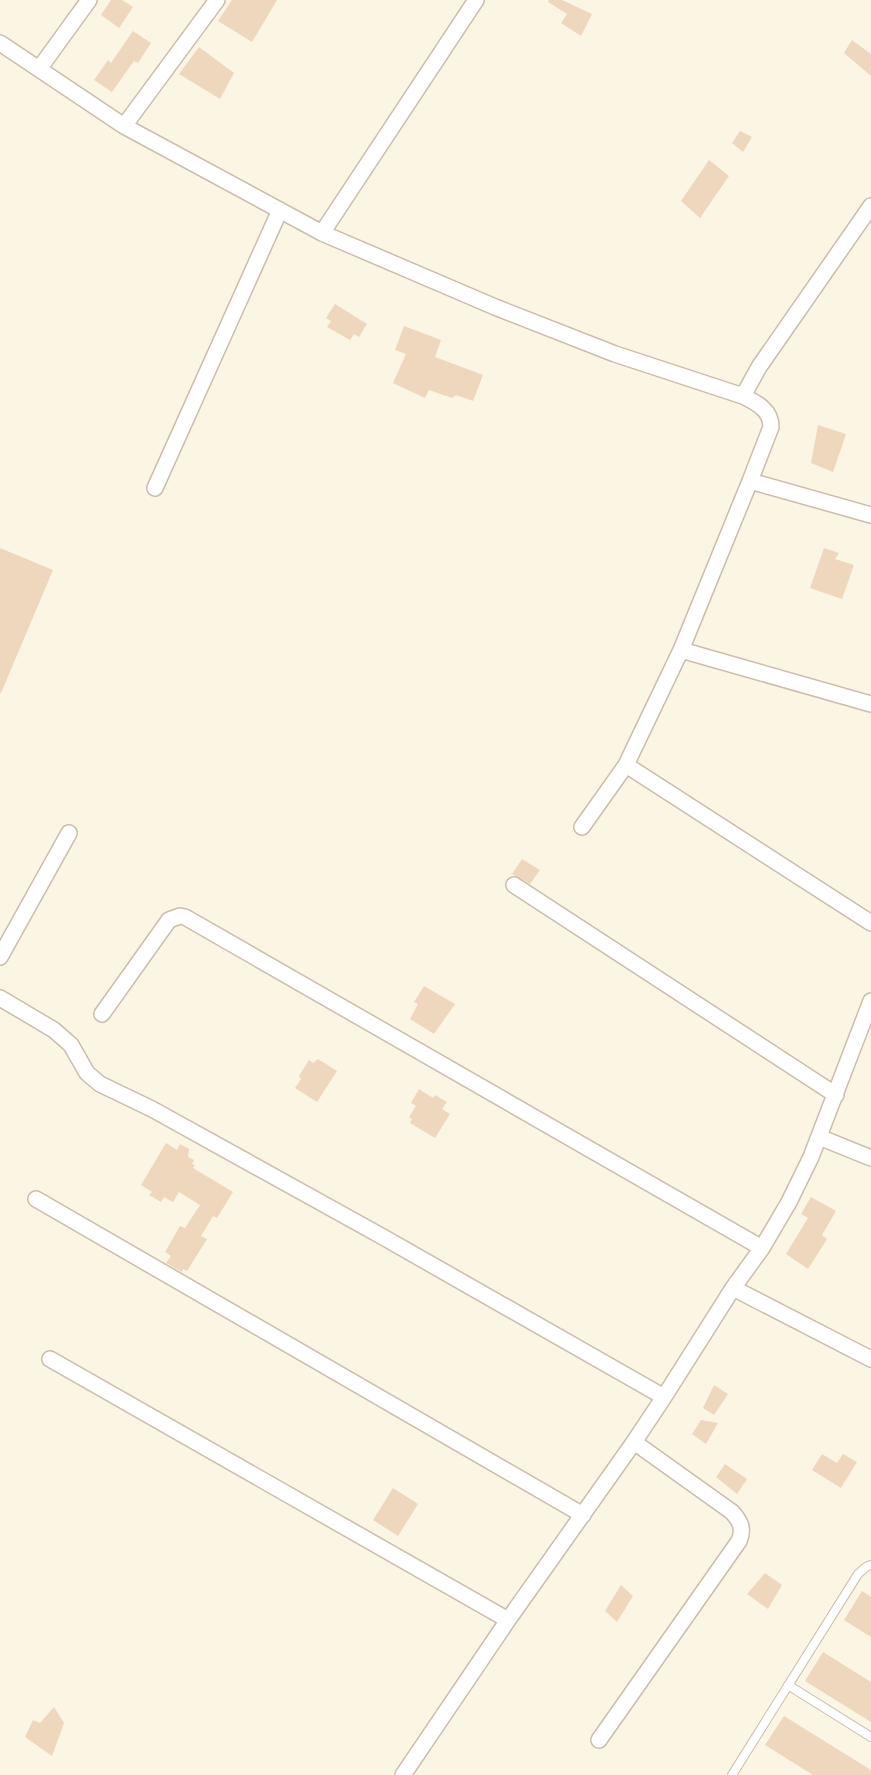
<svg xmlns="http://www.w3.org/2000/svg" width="871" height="1775" font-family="Rubik,sans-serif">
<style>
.building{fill:#eed7bd}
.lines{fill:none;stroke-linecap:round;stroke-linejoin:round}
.lane-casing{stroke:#cbbdab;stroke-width:10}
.street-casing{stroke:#cbbdab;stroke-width:18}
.lane{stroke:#fff;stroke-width:8}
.street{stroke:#fff;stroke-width:15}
</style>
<rect width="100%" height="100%" fill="#fbf5e4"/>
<path class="building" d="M111 0H122L133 7 119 28 101 15Z
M232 0H277L252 42 218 21Z
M549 0H562L592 14 581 36 561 23 567 14 548 2Z
M133 31 151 43 138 63 134 61 112 92 94 80 108 60 111 63Z
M852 40 871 54V76L844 53Z
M199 47 234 73 220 99 179 74Z
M740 131 752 137 743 152 732 143Z
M709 160 729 176 700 218 681 201Z
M335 304 367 324 359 337 354 334 350 340 327 327 331 321 326 318Z
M404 326 441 340 435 357 483 375 473 401 456 395 452 398 429 390 425 398 393 383 406 354 395 350Z
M818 425 846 434 833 472 811 463Z
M0 548 53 570 1 693H0Z
M824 548 839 553 835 559 854 565 842 599 810 588Z
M522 859 540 870 530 884 512 874Z
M424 986 455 1004 434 1034 410 1019 418 1004 414 1002Z
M318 1059 337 1071 317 1102 295 1088 301 1079 299 1076 309 1060 313 1063Z
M419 1089 433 1098 435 1095 447 1102 442 1109 450 1114 435 1138 410 1123 412 1119 409 1117 416 1106 411 1103Z
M166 1143 177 1150 180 1144 189 1149 188 1157 194 1160 192 1164 195 1165 193 1168 233 1192 217 1218 213 1216 201 1236 207 1239 187 1271 183 1269 182 1272 166 1263 171 1256 165 1252 180 1226 185 1228 200 1205 179 1192 173 1202 164 1197 161 1202 149 1195 152 1192 141 1185Z
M811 1197 836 1211 822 1235 827 1239 808 1269 786 1254 808 1218 801 1214Z
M714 1385 728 1394 714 1415 703 1408Z
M701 1420 718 1423 706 1444 692 1434Z
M822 1454 837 1463 843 1454 857 1462 841 1488 812 1470Z
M725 1464 747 1479 737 1494 716 1477Z
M393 1488 418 1504 398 1536 373 1520Z
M765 1573 782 1585 768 1609 747 1594Z
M621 1585 633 1596 617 1622 605 1611Z
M862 1591 871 1597V1637L844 1620Z
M823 1652 871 1682V1722L805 1681Z
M54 1707 64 1723 52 1756 25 1737 33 1720 40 1723Z
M784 1716 871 1770V1775H813L765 1745Z"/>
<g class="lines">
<defs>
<path id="lane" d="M788 1685 871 1737
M732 1775 858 1574 866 1567 871 1565"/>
<path id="street" d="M0 43 124 126 322 233 495 307 615 354 743 396C757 403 771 410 771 427L750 481
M39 69 89 0
M124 126 217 0
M322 233 476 0
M743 396 759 367 871 206
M155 488 280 210
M681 650 871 704
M626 765 681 650 750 481 871 515
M582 827 626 765 871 923
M514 885 836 1095
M0 957 69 833
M0 998 54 1030 63 1038 71 1045 87 1073 100 1084 152 1109 383 1237 664 1397 634 1442 508 1620 403 1775
M102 1014 169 920 180 916 185 917 762 1248
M819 1137 871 1158
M36 1199 583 1515
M733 1288 871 1359
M50 1359 508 1620
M664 1397 733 1288 762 1248 789 1202 811 1157 871 1001
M599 1740 739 1541C744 1529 741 1522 732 1512L634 1442"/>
</defs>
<use href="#lane" class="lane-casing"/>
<use href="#street" class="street-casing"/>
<use href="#lane" class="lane"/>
<use href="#street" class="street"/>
</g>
</svg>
